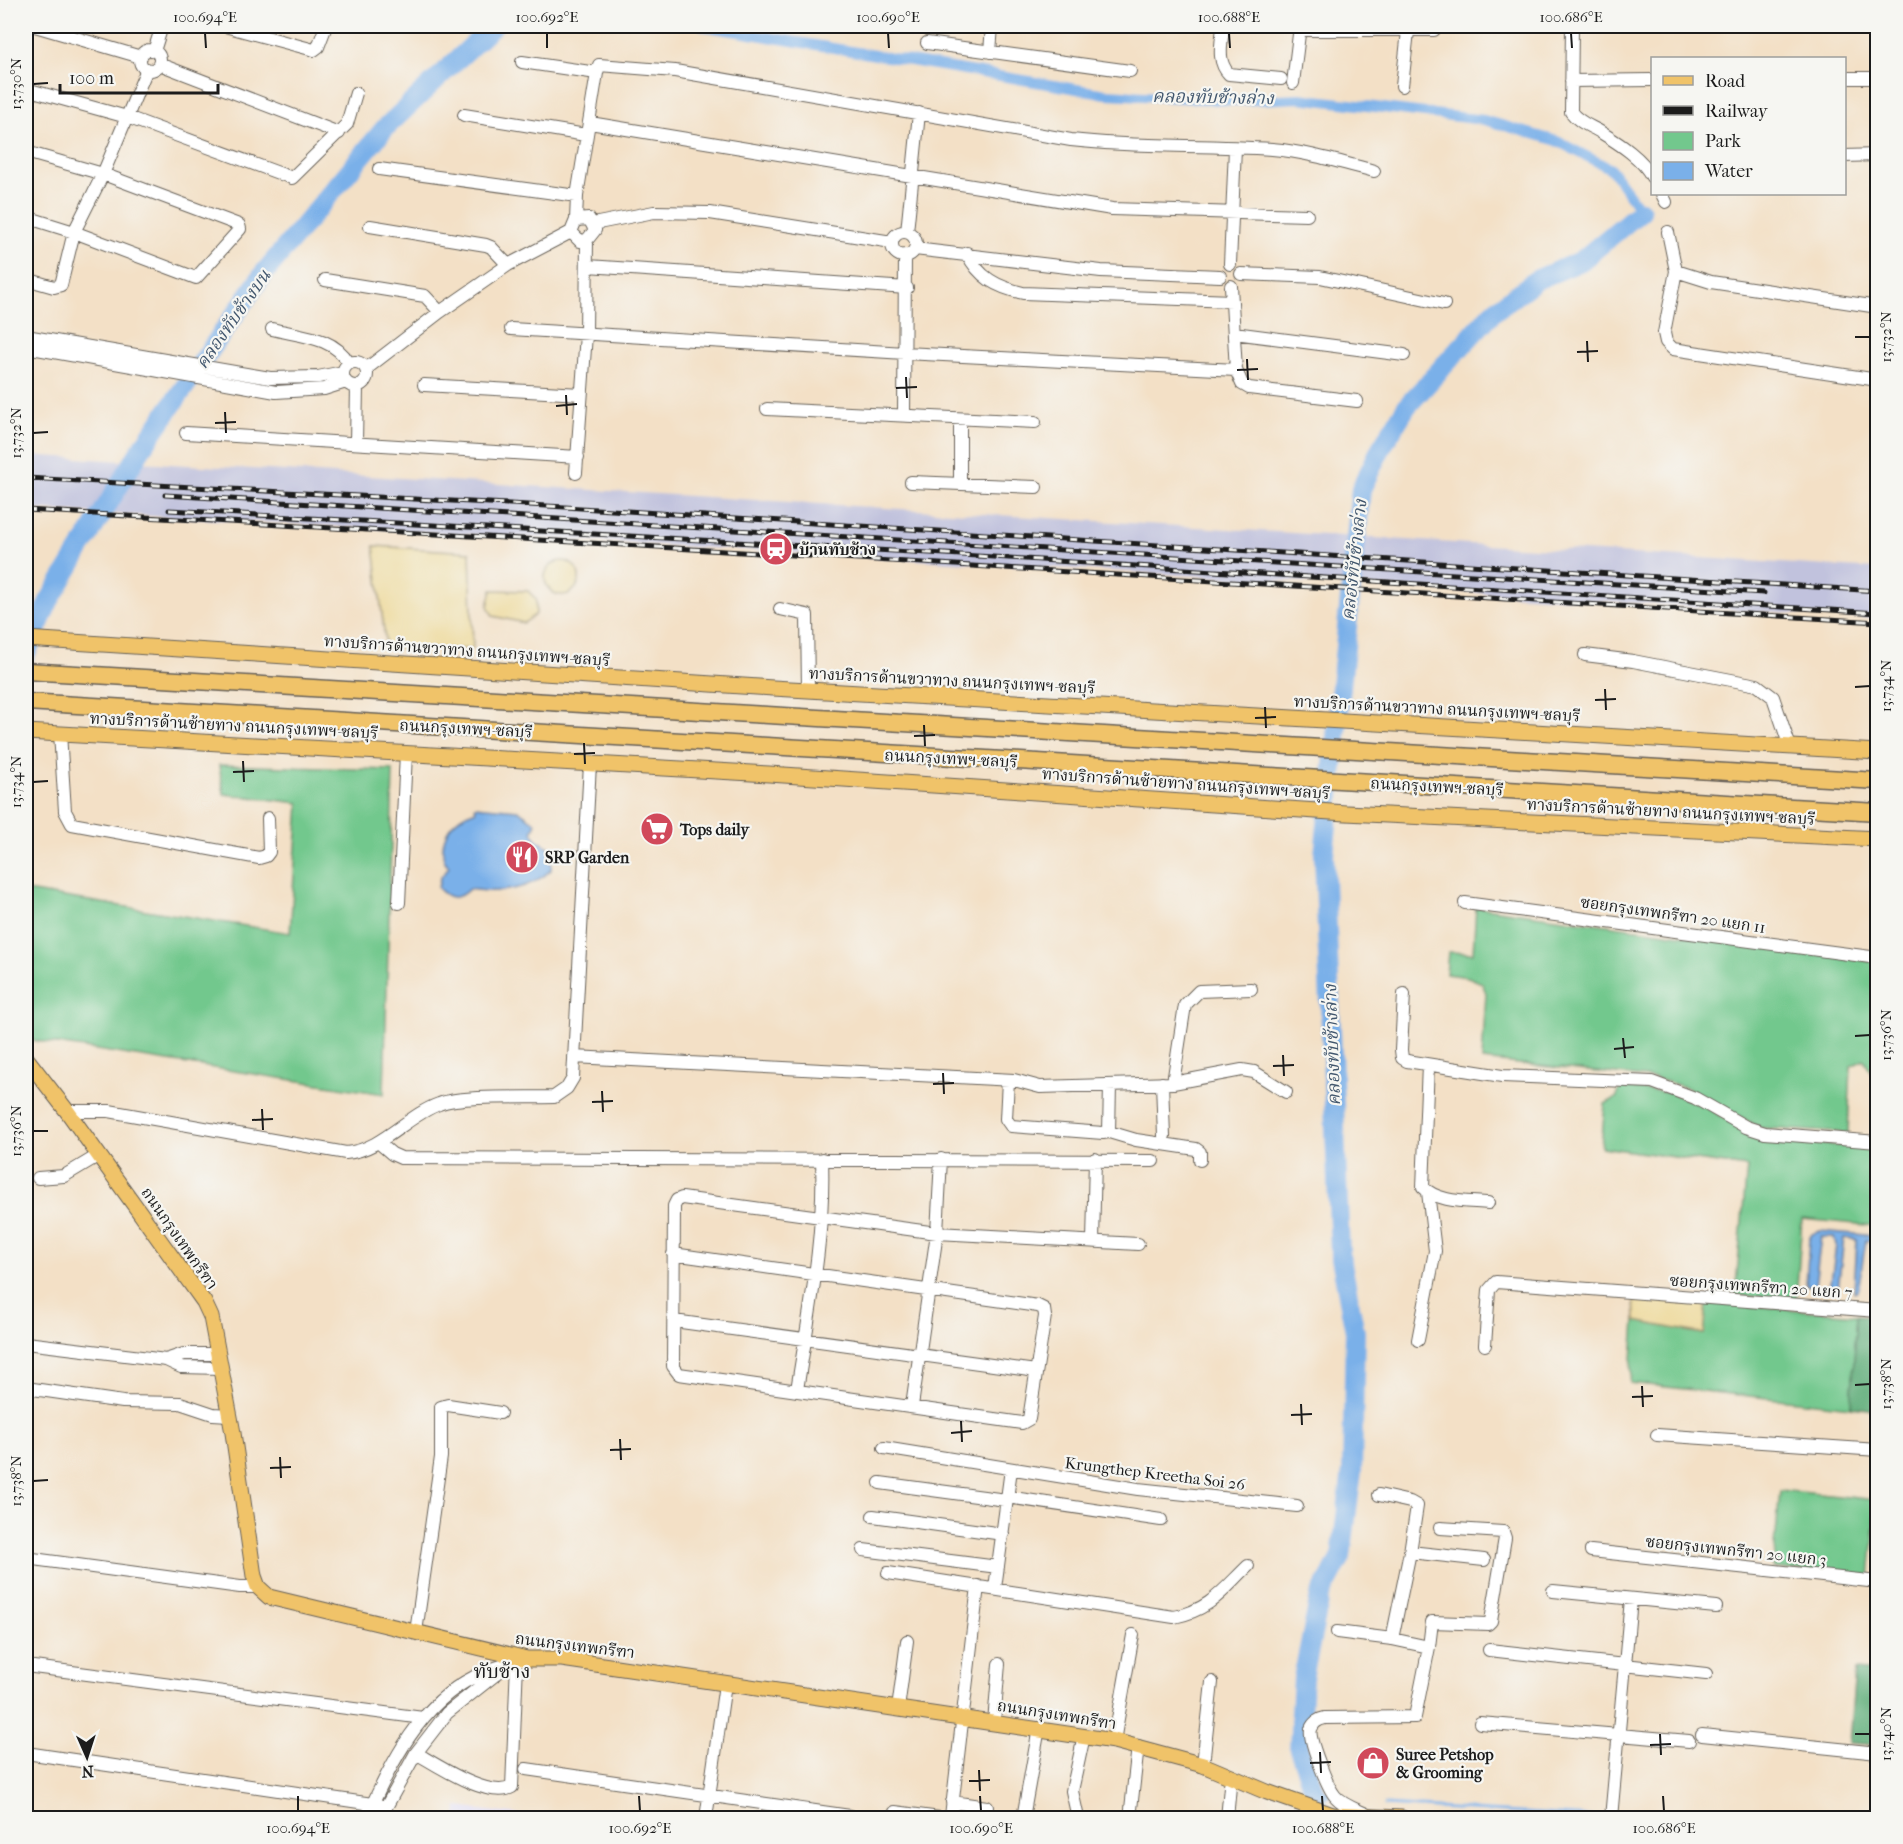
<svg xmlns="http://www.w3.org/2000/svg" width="1903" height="1844" font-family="'IM FELL French Canon','Noto Serif Thai',serif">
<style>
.built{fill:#dbd6f7}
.industrial{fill:#c1c2dd}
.green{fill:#72c88d;stroke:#477254;stroke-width:1.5}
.forest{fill:#5dac78;stroke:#3c644a;stroke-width:1.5}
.sand{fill:#eeda9e;stroke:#857b5d;stroke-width:1.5}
.water{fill:#7ab0e9;stroke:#4b6682;stroke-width:1.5}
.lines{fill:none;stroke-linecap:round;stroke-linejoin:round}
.stream{stroke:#7ab0e9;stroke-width:3}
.canal{stroke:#7ab0e9;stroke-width:10}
.river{stroke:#7ab0e9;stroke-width:20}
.minor-casing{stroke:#676158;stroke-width:14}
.major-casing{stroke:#676158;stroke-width:17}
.highway-casing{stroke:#676158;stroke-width:19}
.minor{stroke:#fff;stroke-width:12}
.major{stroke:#f0c369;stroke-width:15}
.highway{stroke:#f0c369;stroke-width:16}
.rail-casing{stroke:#1c1c1c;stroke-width:5}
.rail{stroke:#f6f6f2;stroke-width:3;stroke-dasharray:9;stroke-linecap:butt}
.ticks{fill:none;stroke:#1c1c1c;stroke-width:2}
.labels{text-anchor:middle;stroke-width:4.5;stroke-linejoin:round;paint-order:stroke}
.poi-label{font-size:16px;font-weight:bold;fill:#1c1c1c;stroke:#f6f6f2;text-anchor:start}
.street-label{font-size:16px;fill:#1c1c1c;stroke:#f6f6f2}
.water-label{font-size:18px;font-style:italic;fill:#42576e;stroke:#f6f6f2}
.quarter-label{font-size:20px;fill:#1c1c1c;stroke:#f6f6f2}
.neatline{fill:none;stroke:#1c1c1c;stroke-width:2}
.ticks-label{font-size:15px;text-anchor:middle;fill:#1c1c1c}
</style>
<rect width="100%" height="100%" fill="#f6f6f2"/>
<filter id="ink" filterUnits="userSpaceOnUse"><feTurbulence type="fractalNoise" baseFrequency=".0167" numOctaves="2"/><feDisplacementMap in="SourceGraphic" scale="12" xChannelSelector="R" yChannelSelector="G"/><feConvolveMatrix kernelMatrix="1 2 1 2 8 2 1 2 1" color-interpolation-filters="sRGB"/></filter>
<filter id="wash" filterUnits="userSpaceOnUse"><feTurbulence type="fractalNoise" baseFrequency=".008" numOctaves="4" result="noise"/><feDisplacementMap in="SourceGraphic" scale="24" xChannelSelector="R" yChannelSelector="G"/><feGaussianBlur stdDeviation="1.35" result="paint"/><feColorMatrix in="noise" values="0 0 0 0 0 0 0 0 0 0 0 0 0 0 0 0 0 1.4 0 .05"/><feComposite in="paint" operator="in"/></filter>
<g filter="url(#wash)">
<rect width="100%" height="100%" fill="#f3e0c6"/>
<path class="built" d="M457 1807 543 1818H456Z"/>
<path class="industrial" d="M26 455 1877 569V619L1371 586 26 509Z"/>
<path class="green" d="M219 765 393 770 384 1094 31 1040 26 1035V891L290 933 299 803 224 794Z
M1476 907 1877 962V1082L1864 1060 1851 1066 1848 1133 1761 1128 1685 1087 1654 1078 1482 1060 1486 993 1482 983 1468 977 1446 974 1448 952 1473 953Z
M1621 1087 1672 1093 1707 1108 1750 1134 1806 1143 1877 1149V1226L1802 1219 1796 1300 1735 1295 1747 1167 1601 1147 1605 1104 1616 1098Z
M1707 1302 1857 1315 1851 1407 1630 1383 1635 1321 1704 1334Z
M1780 1490 1877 1500 1870 1578 1773 1568Z"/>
<path class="forest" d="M1857 1315 1877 1316V1410L1851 1407Z
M1855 1670 1877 1672V1745L1849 1743Z"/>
<path class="sand" d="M374 546 470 552 473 649 386 648Z
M545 578a17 17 0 1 1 34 0a17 17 0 1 1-34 0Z
M492 590 528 591 536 599V614L524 623 493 616 488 606Z
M1634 1296 1707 1302 1704 1334 1635 1321Z"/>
<path class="water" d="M475 806 518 810 536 823 532 832 537 840 552 849 551 870C529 891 497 894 469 889 458 900 449 900 438 888L440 878 449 867 444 860C439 835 452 818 476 810Z
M1820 1231 1877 1236V1241L1866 1240 1858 1291 1854 1292 1857 1240 1844 1238 1838 1289 1830 1290 1836 1245 1834 1237H1821L1815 1285 1806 1286 1809 1239 1812 1234Z"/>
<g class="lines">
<path class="stream" d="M1385 1805 1609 1818"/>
<path class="canal" d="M703 26 1106 94 1238 101 1299 98 1484 120 1557 141 1611 169 1641 211
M1314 1791 1326 1794"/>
<path class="river" d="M26 653 49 601 140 451 264 273 385 128 493 26
M1318 1818 1314 1791 1299 1749 1303 1678 1320 1596 1341 1557 1352 1471 1355 1332 1340 1253 1324 855 1361 489 1381 448 1407 406 1493 312 1536 280 1581 261 1641 211"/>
</g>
</g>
<g filter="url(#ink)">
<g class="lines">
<defs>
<path id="minor" d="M35 26 141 57
M225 26 314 50 318 47 326 26
M1223 26C1222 42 1216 61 1229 74L1281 79
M1572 26 1571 112C1579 123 1591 126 1602 133 1620 144 1643 159 1652 177
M1300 30H1434
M927 43 1130 71
M140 60a10 10 0 1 1 20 0a10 10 0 1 1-20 0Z
M154 51 162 26
M990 52 992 26
M522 62 597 73 599 65 675 71 1071 140C1138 148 1205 144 1272 149 1307 152 1340 162 1374 171
M159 64 339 133
M1844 78H1878
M1571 81 1652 80
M1293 83 1300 26
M1402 86 1408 31
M26 89 127 117 292 178 347 124 356 93
M464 115 586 135
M590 123 1112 209 1307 215
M26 152 103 174 239 225 240 229 196 278 74 232 26 217
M1844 156 1878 155
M379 169 577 196
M1662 194 1666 202
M576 220 577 196 597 73
M593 224 654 212 710 213 892 242
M370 226 486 245 491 247 508 265
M907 232 919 113
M1668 232 1676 271 1664 333 1666 342 1673 349 1878 380
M892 244a12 12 0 1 1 24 0a12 12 0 1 1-24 0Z
M915 249 1101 271 1220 276
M967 253C979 278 997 287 1023 293L1232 301
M1230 264 1235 148
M588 266 907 288
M1676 271 1711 282 1878 307
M1241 274 1320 277 1444 304
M26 279 54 287 61 285 74 232 103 174 147 69
M325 280 425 296 440 312
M1231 286 1236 370 1242 384 1249 388 1357 401
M272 329C300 336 333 336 349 363
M511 329 905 353 1236 370
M1234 333 1404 355
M26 336 270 378 318 377 343 372
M26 347 276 392 324 389 346 382
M343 374a12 12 0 1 1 24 0a12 12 0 1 1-24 0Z
M366 369 440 312 508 265 571 232
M424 385 581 394
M767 409 1035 422
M904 416 905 255
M960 419V484
M186 433 578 457
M356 443 357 386
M576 473 586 334 587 240 595 230 589 219 576 220 571 232 580 241 587 240
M911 482 1036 487
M780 609 807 615 808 690
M1585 655 1633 661 1757 685 1773 697 1790 747
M60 733 65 811 72 824 259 858 266 856 269 852 268 818
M399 903 406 753
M1465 903 1878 958
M1404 994 1401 1050 1402 1058 1407 1061 1502 1076 1652 1082 1695 1098 1746 1127 1765 1133 1878 1142
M574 1057 1014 1080 1040 1087 1173 1083 1242 1070 1254 1072 1286 1092
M1428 1065 1423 1187C1438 1203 1468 1201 1488 1203
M1008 1080 1006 1119 1011 1126 1103 1133 1109 1132 1110 1085
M1162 1083 1164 1136
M1173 1083 1185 1005 1199 991 1251 989
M67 1111H109L346 1153C382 1150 406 1116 439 1104 462 1095 526 1098 554 1097L567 1088 573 1078 590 764
M1109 1132 1136 1140 1196 1149 1200 1152V1160
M378 1142 392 1154 401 1158 1153 1161
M38 1178 64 1176 99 1155
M1093 1241 1095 1159
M673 1254 1038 1306 1044 1309 1045 1316 1029 1419 1022 1423 679 1374 673 1366 674 1206 677 1200 682 1198 937 1233 1138 1244
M674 1321 1036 1371
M1418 1340 1435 1251 1428 1192
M26 1343 166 1360 181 1367 221 1368
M1485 1345 1489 1290 1496 1282 1878 1311
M166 1360 184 1354H218
M26 1388 123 1402 180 1403 213 1414 229 1415
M797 1390C809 1313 825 1237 822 1159
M912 1406 937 1233 941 1159
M1657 1435 1878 1450
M884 1448 1138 1489 1297 1506
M880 1483 1006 1500
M1379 1495 1410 1502 1417 1506 1410 1552
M1007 1497 1161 1520
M873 1516 1003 1534
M863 1550 998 1567
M1591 1551 1878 1582
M26 1558 240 1587H258
M888 1573 1174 1617C1210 1610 1223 1590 1248 1566
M995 1588 1011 1469
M1553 1591 1716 1607
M416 1632 441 1457V1407L448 1405 500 1413
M1337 1632 1392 1639
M1429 1647 1432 1622 1488 1624 1491 1621 1505 1538 1503 1532 1440 1528
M1489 1650 1706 1674
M26 1666 423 1718
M898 1709 907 1641
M994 1722 999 1664
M1480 1723 1689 1741
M1702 1735 1878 1753
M1114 1741 1133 1635
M26 1753 386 1806
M416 1753C437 1765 489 1800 512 1787L517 1662
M1203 1765 1212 1682
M526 1769 850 1816
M952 1802 987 1807
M895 1812 940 1818
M1368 1815C1358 1810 1342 1805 1335 1796 1328 1788 1308 1739 1311 1729 1313 1723 1319 1719 1325 1718L1415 1717 1429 1647 1392 1639 1410 1552 1484 1560
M366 1818C391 1765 418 1705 474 1677 490 1668 509 1664 527 1659
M380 1818 416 1753 447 1713 500 1671
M706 1818 725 1684
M949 1818 951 1816 978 1586
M1023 1818 1039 1728
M1078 1818 1072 1791 1084 1736
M1130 1818 1138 1746
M1227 1818 1231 1776
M1611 1818 1631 1599"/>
<path id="major" d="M26 639 773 688 1878 752
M26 732 769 774 1346 813 1878 839
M26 1058 67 1111 204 1302 211 1317 233 1433 254 1576 258 1587 269 1597 527 1659H562L1114 1741 1203 1765 1267 1792 1333 1815 1402 1818"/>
<path id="highway" d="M26 671 1878 781
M26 702 1878 812"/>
</defs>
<use href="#minor" class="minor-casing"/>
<use href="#major" class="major-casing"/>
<use href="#highway" class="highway-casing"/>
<use href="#minor" class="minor"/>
<use href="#major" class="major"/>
<use href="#highway" class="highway"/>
<defs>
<path id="rail" d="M26 478 565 507 1878 591
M165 495 1764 593
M26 510 793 555 1878 622
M169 510 929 553 1878 613"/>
</defs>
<use href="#rail" class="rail-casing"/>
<use href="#rail" class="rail"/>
</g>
</g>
<path class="ticks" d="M205 33 206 48M547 33V48M888 33 889 48M1229 33 1230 48M1571 33 1572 48M33 84 48 83M1855 337H1870M1587 341 1588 362M1577 352 1598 351M1247 359 1248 380M1237 370 1258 369M906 377 907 398M896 388 917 387M566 395 567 415M556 406 577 404M225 412 226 433M215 423 236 422M33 433 48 432M1855 687 1870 686M1605 689 1606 710M1595 700 1616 699M1265 707 1266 728M1255 718 1276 717M924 725 925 746M914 736 935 735M584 743 585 764M574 754 595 753M243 761 244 782M233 772 254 771M33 782 48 781M1855 1036 1870 1035M1623 1038 1625 1058M1614 1049 1634 1047M1283 1055 1284 1076M1273 1066 1294 1065M943 1073 944 1094M933 1084 954 1083M602 1091 603 1112M592 1102 613 1101M262 1109 263 1130M252 1120 273 1119M33 1131H48M1855 1385 1870 1384M1642 1386 1643 1407M1632 1397 1653 1396M1301 1404 1302 1425M1291 1415 1312 1414M961 1421 962 1442M951 1433 972 1431M620 1439 621 1460M610 1450 631 1449M280 1457 281 1478M270 1468 291 1467M33 1481 48 1480M1660 1734 1661 1755M1855 1734H1870M1650 1745 1671 1744M1320 1752 1321 1773M1310 1763 1331 1762M979 1770 980 1791M969 1781 990 1780M298 1796V1811M639 1796 640 1811M980 1796 981 1811M1322 1796 1323 1811M1663 1796 1664 1811"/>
<defs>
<symbol id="station-disc" viewBox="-11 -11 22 22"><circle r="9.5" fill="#d1495b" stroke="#f6f6f2"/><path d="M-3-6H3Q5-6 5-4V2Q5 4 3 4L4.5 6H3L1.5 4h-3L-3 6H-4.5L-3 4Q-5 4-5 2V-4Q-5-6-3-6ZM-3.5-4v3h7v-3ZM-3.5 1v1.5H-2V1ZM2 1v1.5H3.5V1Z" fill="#fff"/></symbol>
<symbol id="supermarket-disc" viewBox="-11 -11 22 22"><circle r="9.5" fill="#d1495b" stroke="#f6f6f2"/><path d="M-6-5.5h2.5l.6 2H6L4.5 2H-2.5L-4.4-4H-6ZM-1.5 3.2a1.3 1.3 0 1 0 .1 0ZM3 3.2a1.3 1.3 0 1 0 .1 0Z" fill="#fff"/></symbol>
<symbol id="restaurant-disc" viewBox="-11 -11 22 22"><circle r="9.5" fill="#d1495b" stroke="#f6f6f2"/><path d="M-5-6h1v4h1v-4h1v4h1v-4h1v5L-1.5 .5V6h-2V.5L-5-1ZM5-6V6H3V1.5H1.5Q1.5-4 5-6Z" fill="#fff"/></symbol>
<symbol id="shop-disc" viewBox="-11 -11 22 22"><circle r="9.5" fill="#d1495b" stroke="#f6f6f2"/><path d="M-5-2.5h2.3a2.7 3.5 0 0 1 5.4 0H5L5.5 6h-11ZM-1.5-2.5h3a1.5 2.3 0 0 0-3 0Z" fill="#fff"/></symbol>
</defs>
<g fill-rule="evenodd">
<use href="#station-disc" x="757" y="530" width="38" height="38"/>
<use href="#supermarket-disc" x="638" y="810" width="38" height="38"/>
<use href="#restaurant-disc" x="503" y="838" width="38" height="38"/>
<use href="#shop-disc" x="1354" y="1744" width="38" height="38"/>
</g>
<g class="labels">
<g class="poi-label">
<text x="799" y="555">บ้านทับช้าง</text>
<text x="680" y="835">Tops daily</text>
<text x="545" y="863">SRP Garden</text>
<text x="1396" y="1760">Suree Petshop<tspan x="1396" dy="18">&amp; Grooming</tspan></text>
</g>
<g class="street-label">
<text transform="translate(467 650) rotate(4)" y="6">ทางบริการด้านขวาทาง ถนนกรุงเทพฯ-ชลบุรี</text>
<text transform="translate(952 680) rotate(3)" y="6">ทางบริการด้านขวาทาง ถนนกรุงเทพฯ-ชลบุรี</text>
<text transform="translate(1437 708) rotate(3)" y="6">ทางบริการด้านขวาทาง ถนนกรุงเทพฯ-ชลบุรี</text>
<text transform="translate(234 725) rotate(3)" y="6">ทางบริการด้านซ้ายทาง ถนนกรุงเทพฯ-ชลบุรี</text>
<text transform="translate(466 728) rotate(3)" y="6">ถนนกรุงเทพฯ-ชลบุรี</text>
<text transform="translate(951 758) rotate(3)" y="6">ถนนกรุงเทพฯ-ชลบุรี</text>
<text transform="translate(1186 783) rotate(4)" y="6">ทางบริการด้านซ้ายทาง ถนนกรุงเทพฯ-ชลบุรี</text>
<text transform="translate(1437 786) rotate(3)" y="6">ถนนกรุงเทพฯ-ชลบุรี</text>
<text transform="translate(1671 811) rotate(3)" y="6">ทางบริการด้านซ้ายทาง ถนนกรุงเทพฯ-ชลบุรี</text>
<text transform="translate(1673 914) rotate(8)" y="6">ซอยกรุงเทพกรีฑา 20 แยก 11</text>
<text transform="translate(180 1238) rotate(55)" y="6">ถนนกรุงเทพกรีฑา</text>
<text transform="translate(1761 1286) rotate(4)" y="6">ซอยกรุงเทพกรีฑา 20 แยก 7</text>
<text transform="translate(1155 1473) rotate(7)" y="6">Krungthep Kreetha Soi 26</text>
<text transform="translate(1736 1550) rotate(6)" y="6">ซอยกรุงเทพกรีฑา 20 แยก 3</text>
<text transform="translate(575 1645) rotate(7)" y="6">ถนนกรุงเทพกรีฑา</text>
<text transform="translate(1057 1714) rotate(9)" y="6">ถนนกรุงเทพกรีฑา</text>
</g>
<g class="water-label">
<text transform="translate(1213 97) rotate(1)" y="6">คลองทับช้างล่าง</text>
<text transform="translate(233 319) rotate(-55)" y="6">คลองทับช้างบน</text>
<text transform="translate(1354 560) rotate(-84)" y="6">คลองทับช้างล่าง</text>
<text transform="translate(1332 1045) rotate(-92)" y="6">คลองทับช้างล่าง</text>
</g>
<g class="quarter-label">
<text x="502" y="1678">ทับช้าง</text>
</g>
</g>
<rect width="1903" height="1844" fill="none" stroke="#f6f6f2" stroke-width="66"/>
<rect x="1651" y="57" width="195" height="138" fill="#f6f6f2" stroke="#9f9f9c" stroke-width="1.5"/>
<rect x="1663" y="76" width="30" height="9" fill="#f0c369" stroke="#9f9f9c" stroke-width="1.5"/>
<text x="1705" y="87" font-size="18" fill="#1c1c1c">Road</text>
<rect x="1663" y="106" width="30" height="9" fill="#1c1c1c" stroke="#9f9f9c" stroke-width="1.5"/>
<text x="1705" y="117" font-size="18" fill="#1c1c1c">Railway</text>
<rect x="1663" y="132" width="30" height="18" fill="#72c88d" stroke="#9f9f9c" stroke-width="1.5"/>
<text x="1705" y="147" font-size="18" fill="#1c1c1c">Park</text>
<rect x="1663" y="162" width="30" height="18" fill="#7ab0e9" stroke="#9f9f9c" stroke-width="1.5"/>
<text x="1705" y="177" font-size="18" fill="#1c1c1c">Water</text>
<g transform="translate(87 1757) rotate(177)" stroke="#f6f6f2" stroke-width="4.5" paint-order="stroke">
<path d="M0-4.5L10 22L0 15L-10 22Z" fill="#1c1c1c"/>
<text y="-9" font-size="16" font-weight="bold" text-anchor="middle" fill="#1c1c1c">N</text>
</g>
<path d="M60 84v9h158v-9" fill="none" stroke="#1c1c1c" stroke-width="3"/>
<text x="69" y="84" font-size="18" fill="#1c1c1c" stroke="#f6f6f2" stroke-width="4.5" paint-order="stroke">100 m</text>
<rect x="33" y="33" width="1837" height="1778" class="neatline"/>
<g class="ticks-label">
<text x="205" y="22">100.694°E</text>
<text x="547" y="22">100.692°E</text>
<text x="888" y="22">100.690°E</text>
<text x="1229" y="22">100.688°E</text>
<text x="1571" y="22">100.686°E</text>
<text transform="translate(16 84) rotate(-90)" y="5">13.730°N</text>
<text transform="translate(1886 337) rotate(-90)" y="5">13.732°N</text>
<text transform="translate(16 433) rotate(-90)" y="5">13.732°N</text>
<text transform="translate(1886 686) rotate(-90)" y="5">13.734°N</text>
<text transform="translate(16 782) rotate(-90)" y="5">13.734°N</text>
<text transform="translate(1886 1035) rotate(-90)" y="5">13.736°N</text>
<text transform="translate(16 1131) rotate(-90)" y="5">13.736°N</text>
<text transform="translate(1886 1384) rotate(-90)" y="5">13.738°N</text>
<text transform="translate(16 1481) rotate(-90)" y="5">13.738°N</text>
<text transform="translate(1886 1734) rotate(-90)" y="5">13.740°N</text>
<text x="298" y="1833">100.694°E</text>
<text x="640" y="1833">100.692°E</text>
<text x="981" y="1833">100.690°E</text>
<text x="1323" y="1833">100.688°E</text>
<text x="1664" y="1833">100.686°E</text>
</g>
</svg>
